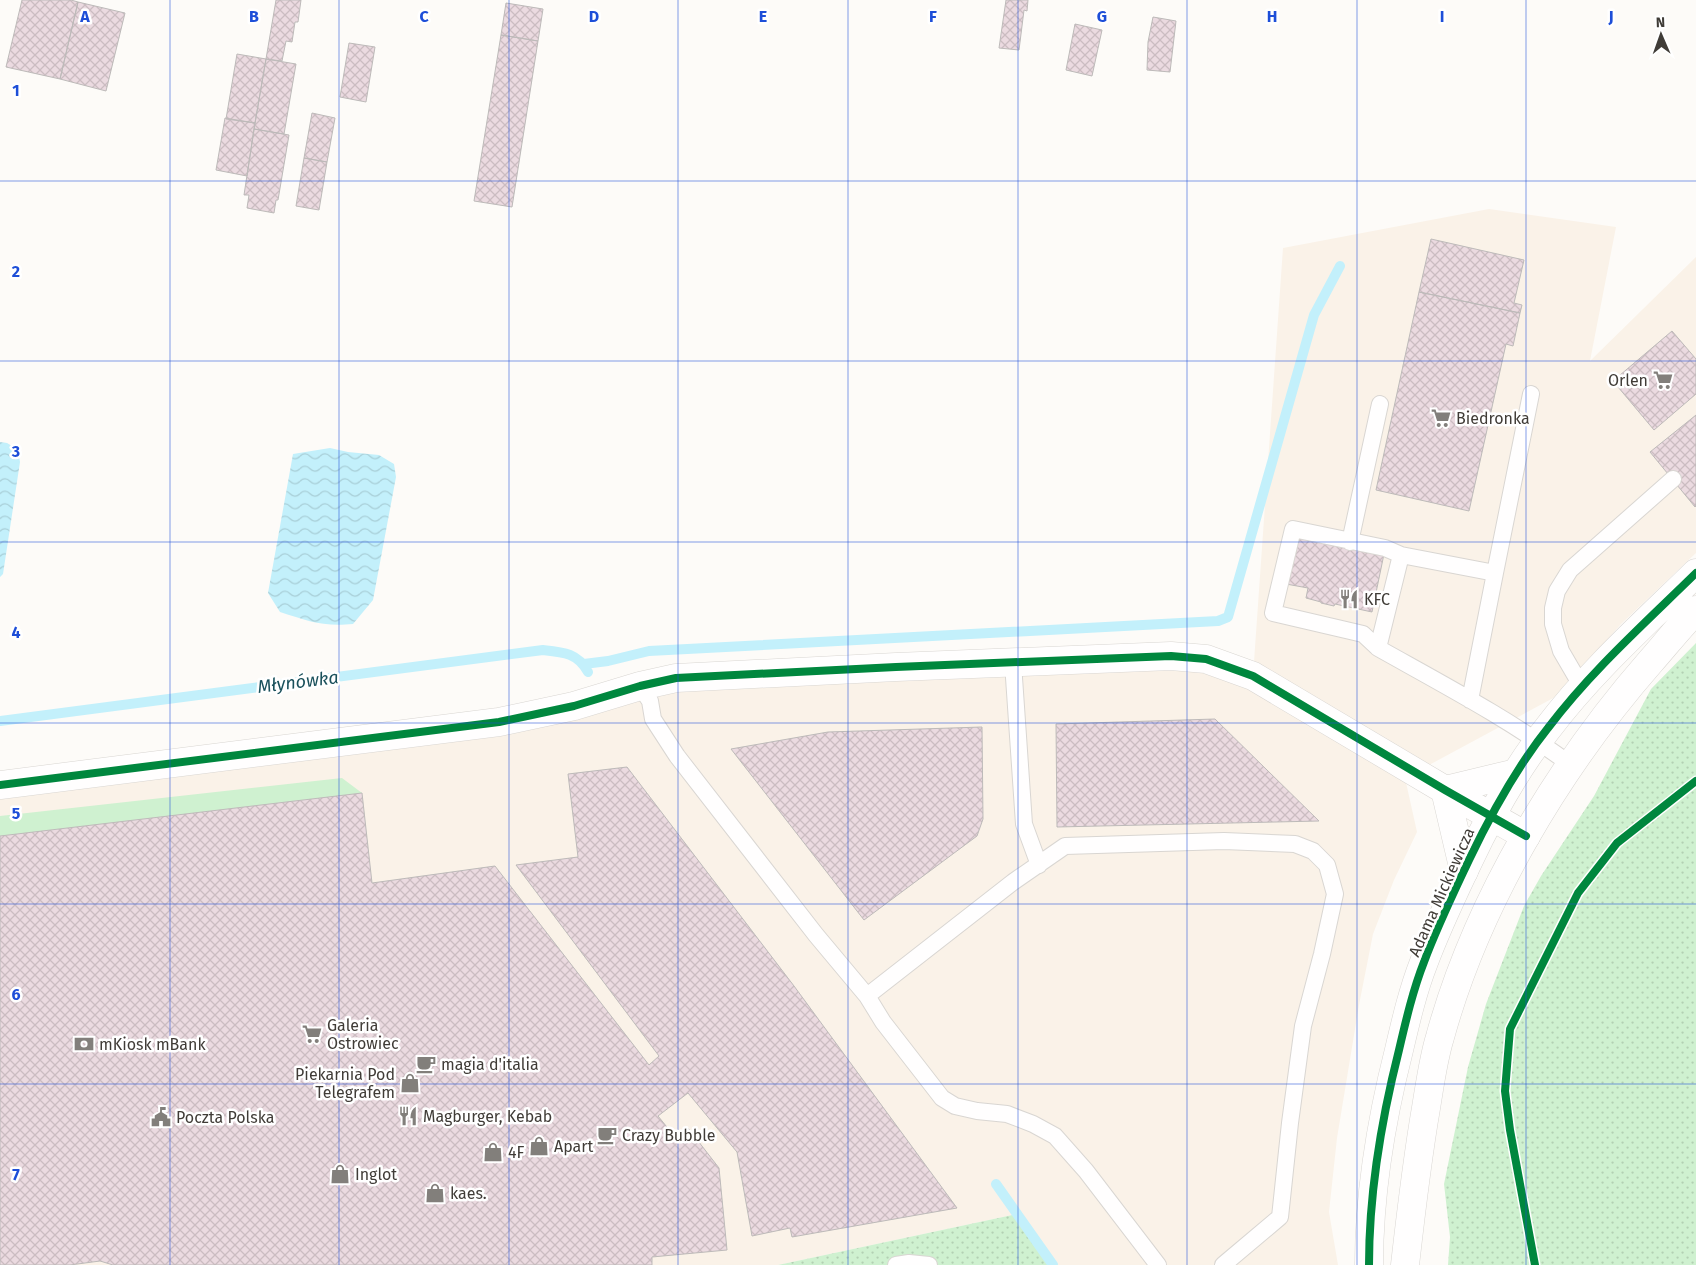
<svg xmlns="http://www.w3.org/2000/svg" width="1696" height="1265" font-family="'Fira Sans',sans-serif">
<style>
.built{fill:#faf2e8}
.grass{fill:#cff1d0}
.park{fill:url(#park-dots)}
.water{fill:url(#water-waves)}
.lines{fill:none;stroke-linecap:round;stroke-linejoin:round}
.stream{stroke:#c3f0fb;stroke-width:10}
.building{fill:url(#building-cross-hatch);stroke:#bdbab9}
.lane-casing{stroke:#d9d6d2;stroke-width:18}
.street-casing{stroke:#d9d6d2;stroke-width:29}
.secondary-casing{stroke:#d9d6d2;stroke-width:29}
.lane{stroke:#fffefe;stroke-width:16}
.street{stroke:#fffefe;stroke-width:28}
.secondary{stroke:#fffefe;stroke-width:28}
.cycleway-casing{stroke:#fff;stroke-width:11}
.cycleway{stroke:#00873e;stroke-width:8}
.grid{fill:none;stroke:#1d4ed8;stroke-width:1;stroke-opacity:0.55}
.labels{text-anchor:middle;stroke-width:5;stroke-linejoin:round;paint-order:stroke}
.poi-label{font-size:16px;fill:#403c37;stroke:#fff;text-anchor:start}
.street-label{font-size:16px;fill:#403c37;stroke:#fff}
.water-label{font-size:18px;font-style:italic;fill:#1a505b;stroke:#fff}
.grid-label{font-size:16px;text-anchor:middle;font-weight:bold;fill:#1d4ed8;stroke:#fff;stroke-width:5;stroke-linejoin:round;paint-order:stroke}
</style>
<defs>
<pattern id="park-dots" width="8" height="8" patternUnits="userSpaceOnUse" patternTransform="scale(1.25)"><rect width="8" height="8" fill="#cff1d0"/><path d="M2 2h.1M6 6h.1" fill="none" stroke="#b3d0b3" stroke-width="1.8" stroke-linecap="round"/></pattern>
<pattern id="water-waves" width="16" height="10" patternUnits="userSpaceOnUse" patternTransform="scale(1.25)"><rect width="16" height="10" fill="#c3f0fb"/><path d="M0 5q4-4 8 0t8 0" fill="none" stroke="#a9cfd8"/></pattern>
<pattern id="building-cross-hatch" width="8" height="8" patternUnits="userSpaceOnUse" patternTransform="scale(1.25)"><rect width="8" height="8" fill="#ebdae0"/><path d="M0 0l8 8M0 8l8-8" fill="none" stroke="#cbbcc1"/></pattern>
</defs>
<rect width="100%" height="100%" fill="#fdfbf8"/>
<path class="built" d="M1489 209 1616 227 1590 361 1696 257V553L1621 624 1557 696 1405 778 1417 832 1394 880 1373 934 1359 1005 1337 1138 1329 1212 1338 1265H1053L1017 1214 778 1265H0V785L499 722 640 686 1171 656 1253 676 1283 248Z"/>
<path class="grass" d="M342 778 362 793 0 836V816Z"/>
<path class="park" d="M1696 643V1265H1448L1450 1237 1444 1184 1468 1067 1486 1004 1524 906 1541 876 1594 796 1651 689Z
M1017 1214 1053 1265H778Z"/>
<path class="water" d="M0 442 7 443 18 450 20 462 3 574 0 577Z
M330 448 348 452 379 455 394 464 396 477 373 600 353 624C323 627 308 621 280 612L268 593 293 454Z"/>
<g class="lines">
<path class="stream" d="M584 664 608 661 649 651 1218 621 1228 617 1314 315 1340 266
M0 721 543 650C563 652 578 653 588 672
M996 1184 1053 1265"/>
</g>
<path class="building" d="M22 0H71L78 2 60 79 6 67Z
M276 0H301L298 22H295L292 42 286 41 282 61 266 59Z
M1006 0H1028L1027 11 1024 10 1019 50 999 48Z
M78 2 125 13 106 91 60 79Z
M506 3 543 9 538 41 501 35Z
M1153 17 1176 21 1170 72 1147 70 1148 42Z
M1075 24 1102 30 1092 76 1066 70Z
M501 35 538 41 512 207 474 201Z
M349 43 375 47 366 102 340 97Z
M237 54 266 59 255 123 226 119Z
M266 59 296 64 284 134 254 129Z
M312 113 335 118 327 162 304 158Z
M225 118 255 123 247 176 216 170Z
M254 129 289 135 278 200H276L274 213 247 208 249 195H244Z
M304 158 327 162 319 210 296 206Z
M1431 239 1524 260 1514 303 1522 305 1520 313 1419 292Z
M1419 292 1520 313 1513 346 1506 344 1469 511 1376 490Z
M1672 331 1696 359V394L1654 430 1613 381Z
M1696 415V506L1695 507 1650 452Z
M1297 535 1384 554 1372 612 1335 604 1334 606 1321 603V602L1306 598 1308 588 1286 584Z
M1215 719 1319 821 1057 827 1056 724Z
M982 727 983 819 977 836 864 920 731 749 828 732Z
M627 767 794 986 957 1208 792 1237 790 1228 752 1236 737 1152 688 1093 658 1116 675 1137 688 1128 719 1168 727 1250 652 1257V1265H113L100 1261 70 1265H0V836L362 793 372 883 495 866 649 1065 659 1056 516 865 578 857 568 774Z"/>
<g class="lines">
<defs>
<path id="lane" d="M1350 542 1380 404
M1401 555 1378 648C1444 685 1511 720 1571 765
M1495 573 1531 394
M1378 648 1363 634 1273 613 1293 529 1385 548 1401 555 1495 573 1470 700
M1013 663 1024 824 1039 865
M640 686 650 701 653 719 677 756 816 935 867 996 883 1022 942 1098 955 1106 977 1111 1007 1114 1033 1124 1055 1136 1086 1171 1158 1265
M1582 687 1561 651 1553 624V608L1557 591 1570 570 1673 479
M867 996 1013 882 1065 846 1224 841 1295 844 1313 851 1327 865 1335 894 1322 954 1303 1026 1290 1123 1280 1217 1223 1265
M896 1265 909 1263 929 1265"/>
<path id="street" d="M0 785 499 722 574 706 640 686 676 678 896 667 1171 656 1206 659 1253 676 1445 790 1526 836
M1445 790 1464 871
M1445 790 1516 773"/>
<path id="secondary" d="M1369 1265C1369 1192 1381 1121 1399 1050 1406 1020 1413 990 1424 962 1437 927 1453 894 1469 860 1491 814 1516 768 1548 728 1591 671 1645 623 1696 573
M1405 1265C1411 1212 1417 1160 1426 1108 1430 1084 1433 1060 1440 1037 1477 902 1559 766 1651 661 1666 644 1680 626 1696 610"/>
</defs>
<use href="#lane" class="lane-casing"/>
<use href="#street" class="street-casing"/>
<use href="#secondary" class="secondary-casing"/>
<use href="#lane" class="lane"/>
<use href="#street" class="street"/>
<use href="#secondary" class="secondary"/>
<defs>
<path id="cycleway" d="M0 785 499 722 574 706 640 686 676 678 896 667 1171 656 1206 659 1253 676 1445 790 1526 836
M1369 1265C1369 1192 1381 1121 1399 1050 1406 1020 1413 990 1424 962 1437 927 1453 894 1469 860 1491 814 1516 768 1548 728 1591 671 1645 623 1696 573
M1535 1265 1510 1130 1505 1091 1510 1029 1578 893 1617 843 1696 781"/>
</defs>
<use href="#cycleway" class="cycleway-casing"/>
<use href="#cycleway" class="cycleway"/>
</g>
<path class="grid" d="M170 0V1265M339 0V1265M509 0V1265M678 0V1265M848 0V1265M1018 0V1265M1187 0V1265M1357 0V1265M1526 0V1265M0 181H1696M0 361H1696M0 542H1696M0 723H1696M0 904H1696M0 1084H1696"/>
<defs>
<symbol id="supermarket-bare" viewBox="-9 -9 18 18"><path d="M-6-5.5h2.5l.6 2H6L4.5 2H-2.5L-4.4-4H-6ZM-1.5 3.2a1.3 1.3 0 1 0 .1 0ZM3 3.2a1.3 1.3 0 1 0 .1 0Z" fill="#827f7b" stroke="#fff" stroke-width="2.5" paint-order="stroke"/></symbol>
<symbol id="restaurant-bare" viewBox="-9 -9 18 18"><path d="M-5-6h1v4h1v-4h1v4h1v-4h1v5L-1.5 .5V6h-2V.5L-5-1ZM5-6V6H3V1.5H1.5Q1.5-4 5-6Z" fill="#827f7b" stroke="#fff" stroke-width="2.5" paint-order="stroke"/></symbol>
<symbol id="bank-bare" viewBox="-9 -9 18 18"><path d="M-6-4H6V4H-6ZM0-2.3a2.3 2.3 0 1 0 0 4.6a2.3 2.3 0 1 0 0-4.6Z" fill="#827f7b" stroke="#fff" stroke-width="2.5" paint-order="stroke"/></symbol>
<symbol id="cafe-bare" viewBox="-9 -9 18 18"><path d="M-5.5-4.5H6V0H3Q3 3.5 0 3.5H-2.5Q-5.5 3.5-5.5 0ZM3-3.2v2h1.7v-2ZM-6 4.5H4V6H-6Z" fill="#827f7b" stroke="#fff" stroke-width="2.5" paint-order="stroke"/></symbol>
<symbol id="shop-bare" viewBox="-9 -9 18 18"><path d="M-5-2.5h2.3a2.7 3.5 0 0 1 5.4 0H5L5.5 6h-11ZM-1.5-2.5h3a1.5 2.3 0 0 0-3 0Z" fill="#827f7b" stroke="#fff" stroke-width="2.5" paint-order="stroke"/></symbol>
<symbol id="civic-bare" viewBox="-9 -9 18 18"><path d="M-.6-6.5H3V-4.5H.6V-3L4-1V1h2V6H-6V1h2V-1L-.6-3ZM-1.2 2.5V6h2.4V2.5Z" fill="#827f7b" stroke="#fff" stroke-width="2.5" paint-order="stroke"/></symbol>
</defs>
<g fill-rule="evenodd">
<use href="#supermarket-bare" x="1649" y="366" width="28" height="28"/>
<use href="#supermarket-bare" x="1427" y="404" width="28" height="28"/>
<use href="#restaurant-bare" x="1335" y="585" width="28" height="28"/>
<use href="#supermarket-bare" x="298" y="1020" width="28" height="28"/>
<use href="#bank-bare" x="70" y="1030" width="28" height="28"/>
<use href="#cafe-bare" x="412" y="1050" width="28" height="28"/>
<use href="#shop-bare" x="396" y="1069" width="28" height="28"/>
<use href="#restaurant-bare" x="394" y="1102" width="28" height="28"/>
<use href="#civic-bare" x="147" y="1103" width="28" height="28"/>
<use href="#cafe-bare" x="593" y="1121" width="28" height="28"/>
<use href="#shop-bare" x="525" y="1132" width="28" height="28"/>
<use href="#shop-bare" x="479" y="1138" width="28" height="28"/>
<use href="#shop-bare" x="326" y="1160" width="28" height="28"/>
<use href="#shop-bare" x="421" y="1179" width="28" height="28"/>
</g>
<g class="labels">
<g class="poi-label">
<text x="1648" y="386" text-anchor="end">Orlen</text>
<text x="1456" y="424">Biedronka</text>
<text x="1364" y="605">KFC</text>
<text x="327" y="1031">Galeria<tspan x="327" dy="18">Ostrowiec</tspan></text>
<text x="99" y="1050">mKiosk mBank</text>
<text x="441" y="1070">magia d'italia</text>
<text x="395" y="1080" text-anchor="end">Piekarnia Pod<tspan x="395" dy="18">Telegrafem</tspan></text>
<text x="423" y="1122">Magburger, Kebab</text>
<text x="176" y="1123">Poczta Polska</text>
<text x="622" y="1141">Crazy Bubble</text>
<text x="554" y="1152">Apart</text>
<text x="508" y="1158">4F</text>
<text x="355" y="1180">Inglot</text>
<text x="450" y="1199">kaes.</text>
</g>
<g class="street-label">
<text transform="translate(1441 892) rotate(-66)" y="6">Adama Mickiewicza</text>
</g>
<g class="water-label">
<text transform="translate(298 682) rotate(-7)" y="6">Młynówka</text>
</g>
</g>
<g class="grid-label">
<text x="85" y="22">A</text>
<text x="254" y="22">B</text>
<text x="424" y="22">C</text>
<text x="594" y="22">D</text>
<text x="763" y="22">E</text>
<text x="933" y="22">F</text>
<text x="1102" y="22">G</text>
<text x="1272" y="22">H</text>
<text x="1442" y="22">I</text>
<text x="1611" y="22">J</text>
<text x="16" y="96">1</text>
<text x="16" y="277">2</text>
<text x="16" y="457">3</text>
<text x="16" y="638">4</text>
<text x="16" y="819">5</text>
<text x="16" y="1000">6</text>
<text x="16" y="1180">7</text>
</g>
<g transform="translate(1661 35) rotate(358)" stroke="#ffffff" stroke-width="4" paint-order="stroke">
<path d="M0-4L9 19L0 12L-9 19Z" fill="#403c37"/>
<text y="-8" font-size="14" font-weight="bold" text-anchor="middle" fill="#403c37">N</text>
</g>
</svg>
